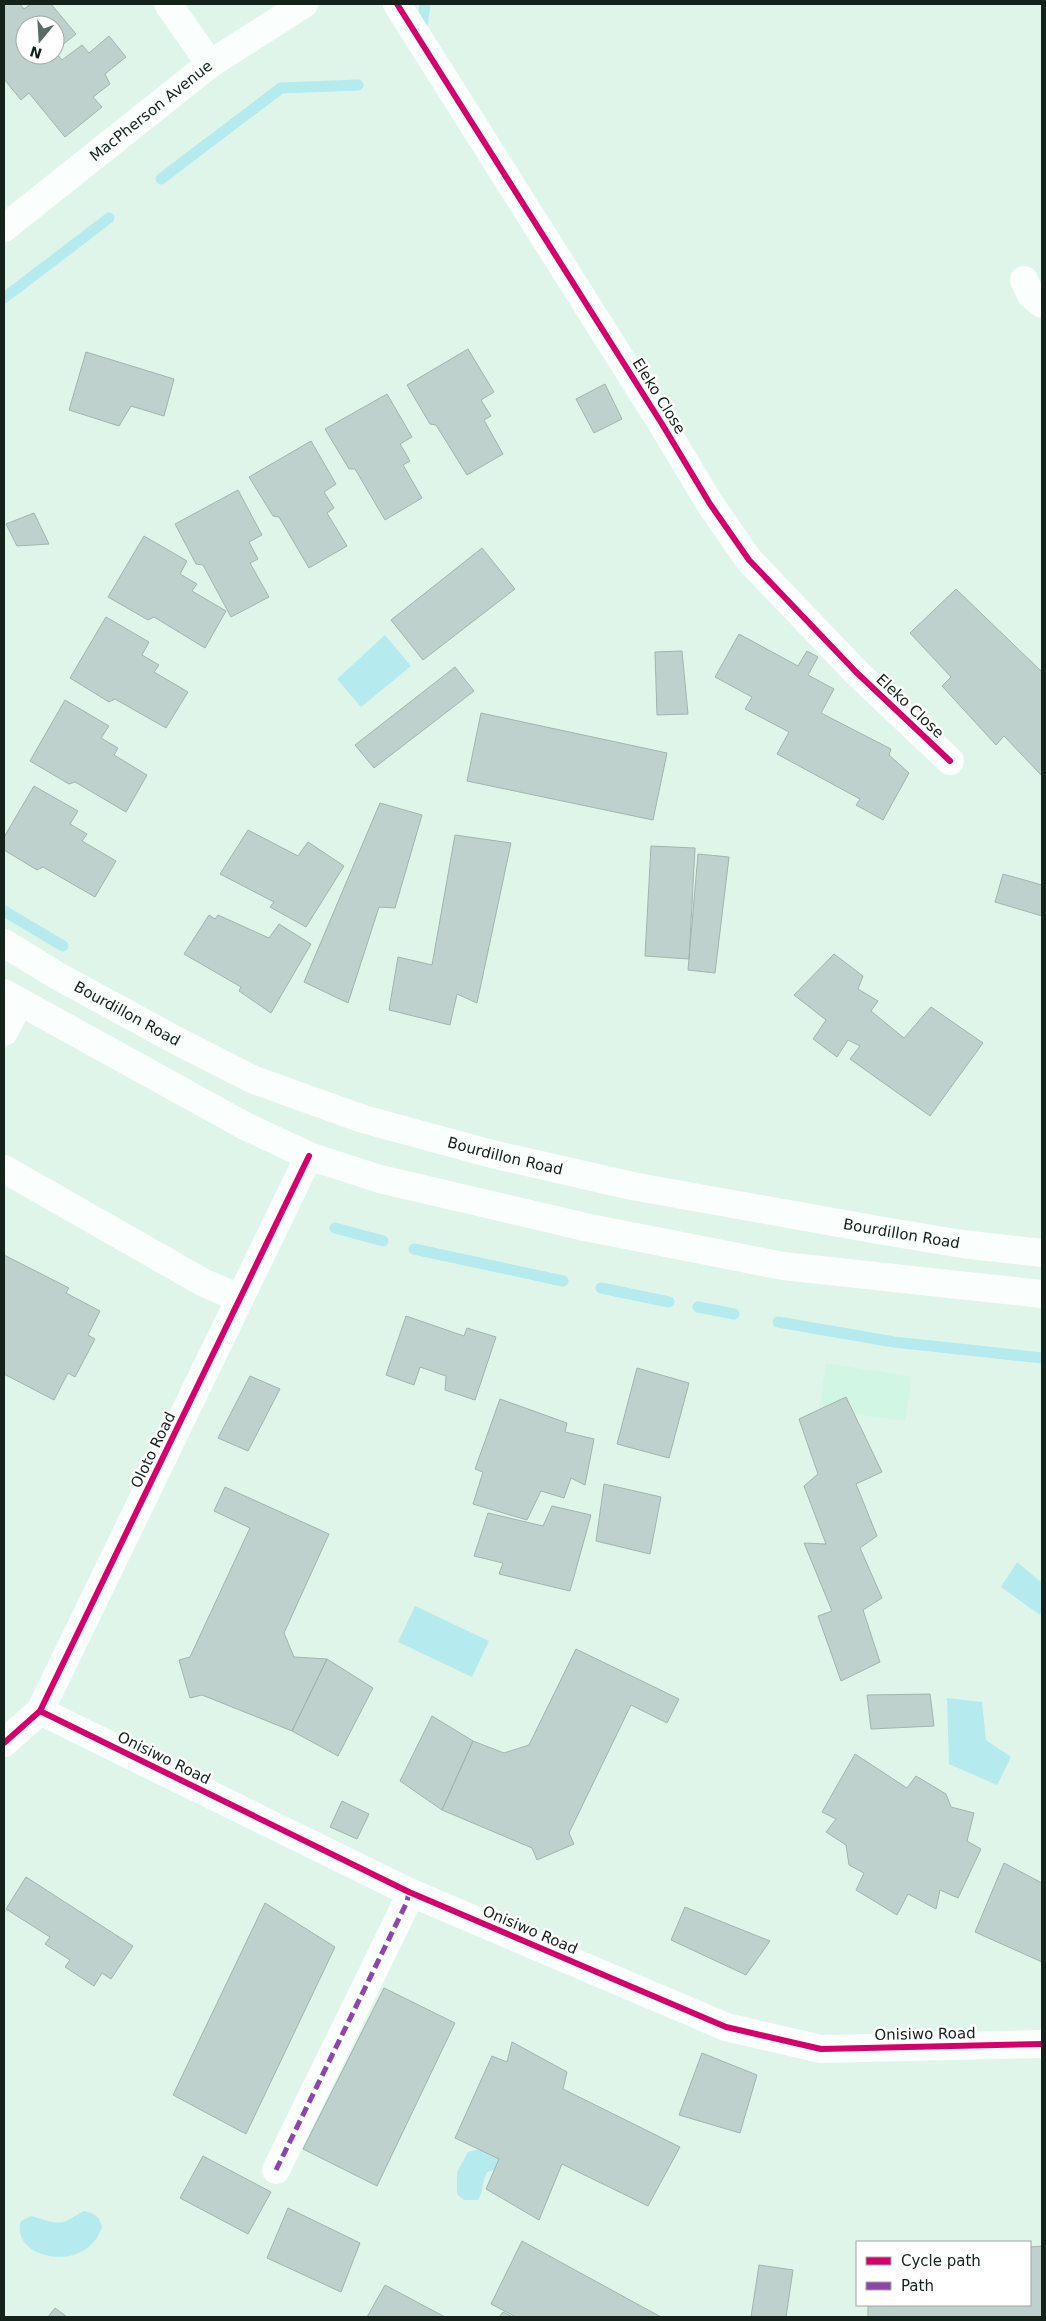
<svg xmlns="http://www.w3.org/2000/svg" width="1046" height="2321" font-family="'DejaVu Sans',sans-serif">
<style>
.built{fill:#d1f6e4}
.water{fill:#b5eaee}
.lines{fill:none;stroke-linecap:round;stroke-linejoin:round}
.stream{stroke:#b5eaee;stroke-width:11}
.building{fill:#bfd1cc;stroke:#a1b4ae}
.minor{stroke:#fafefc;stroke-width:28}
.major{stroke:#fafefc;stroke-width:28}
.quiet{stroke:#8e44ad;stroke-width:5;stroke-dasharray:10 5;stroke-linecap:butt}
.cycleway-casing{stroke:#fff;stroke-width:9}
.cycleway{stroke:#d6006c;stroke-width:6}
.labels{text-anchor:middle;stroke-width:5;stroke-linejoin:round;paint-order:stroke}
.street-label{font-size:15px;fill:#13221b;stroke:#fff}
</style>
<rect width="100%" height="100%" fill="#dff5ea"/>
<path class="built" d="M826 1363 912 1377 905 1421 819 1409Z"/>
<path class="water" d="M385 635 411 666 361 707 337 679Z
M1017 1562 1042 1583V1611L1040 1615 1001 1587Z
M415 1606 489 1641 472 1677 398 1642Z
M947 1698 982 1702 986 1740 1011 1757 997 1785 949 1764Z
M483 2148 503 2156 500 2168 487 2172C482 2181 484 2190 478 2200H464L457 2194V2172L468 2152Z
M84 2211C95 2214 99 2215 102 2227 86 2276 9 2258 21 2221L31 2216C42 2218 55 2226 66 2221 73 2218 77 2214 84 2211Z"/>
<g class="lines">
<path class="stream" d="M421 34 425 4
M161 179 281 88 358 85
M4 298 109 218
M4 911 63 946
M335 1228 383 1241
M414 1249 563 1281
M601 1288 669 1302
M698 1307 734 1314
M778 1322 894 1342 1042 1358"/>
</g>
<path class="building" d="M4 4H20L24 9 31 4H51L76 34 55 51V25H25V55H55V52L62 60 82 45 89 53 109 36 126 57 105 74 110 84 93 97 102 107 65 137 29 93 21 100 4 79Z
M468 349 494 392 481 400 491 416 484 420 503 454 467 475 436 425 430 424 407 385Z
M86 352 174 379 164 416 131 406 119 426 69 410Z
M605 384 622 419 594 433 576 399Z
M387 394 412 437 400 444 410 461 403 465 422 498 385 520 355 469H349L325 429Z
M311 441 336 484 324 492 334 508 327 513 347 546 309 568 279 517 273 516 249 477Z
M238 490 262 535 249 542 258 559 250 563 269 597 231 617 203 565 196 564 175 524Z
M34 513 49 544 17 546 6 524Z
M144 536 187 561 180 574 197 584 192 591 226 611 205 648 154 617 148 620 108 597Z
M482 548 515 589 423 660 391 620Z
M956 589 1042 672V776L1004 736 996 745 942 686 951 677 910 633Z
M106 617 149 642 142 655 159 665 154 672 188 692 166 728 115 699 109 702 70 678Z
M739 634 798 666 807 651 818 657 808 675 834 689 821 713 891 749 889 755 909 773 883 820 856 805 860 799 777 754 789 732 745 709 752 697 715 677Z
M682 651 688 714 657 715 655 652Z
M455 667 474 691 374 768 355 745Z
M65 700 109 726 101 738 118 748 114 755 147 775 126 812 75 782 69 784 30 761Z
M481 713 667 753 653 820 467 781Z
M34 786 78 811 70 824 87 834 82 841 116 861 95 897 43 867 37 870 4 850V837Z
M380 803 422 815 395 908 379 907 348 1003 304 982Z
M248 830 298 856 308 842 344 866 306 927 270 907 274 902 220 874Z
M455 835 511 843 477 1003 457 994 450 1025 389 1010 398 957 432 965Z
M651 846 695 848 689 959 645 956Z
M698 854 729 857 715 973 688 970Z
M1003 874 1042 885V916L995 902Z
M209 915 215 919 218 915 269 938 279 924 311 944 271 1013 239 991 241 987 184 954Z
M834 954 863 976 858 989 878 1001 871 1011 904 1038 931 1007 983 1043 930 1116 850 1059 860 1046 848 1040 837 1057 813 1039 826 1020 794 995Z
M4 1255 69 1288 66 1293 100 1311 88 1335 95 1339 75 1377 68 1373 54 1400 4 1374Z
M406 1316 464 1336 467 1328 496 1337 475 1400 445 1390 446 1376 420 1367 414 1385 386 1375Z
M637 1368 689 1383 669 1458 617 1444Z
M250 1376 280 1389 248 1451 218 1438Z
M846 1397 882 1472 856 1484 877 1536 860 1548 882 1598 863 1610 880 1662 841 1681 818 1616 832 1611 804 1543 826 1544 804 1486 818 1474 799 1419Z
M500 1399 567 1423 565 1432 594 1439 585 1485 571 1478 564 1498 541 1491 527 1520 473 1504 483 1472 475 1469Z
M604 1484 661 1497 650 1554 596 1541Z
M225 1487 329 1534 284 1633 294 1657 327 1659 292 1731 202 1695 190 1698 179 1660 190 1657 250 1528 214 1511Z
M552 1506 591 1515 570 1591 499 1574 503 1563 474 1556 488 1513 543 1526Z
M576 1649 679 1699 667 1723 631 1705 569 1833 574 1844 537 1860 532 1848 442 1810 473 1741 504 1753 529 1745Z
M327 1659 373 1688 338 1756 292 1731Z
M930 1694 934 1726 871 1729 867 1695Z
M432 1716 473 1741 442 1810 400 1781Z
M855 1754 907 1788 916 1776 946 1794 951 1807 974 1813 967 1841 981 1849 958 1898 940 1890 936 1909 908 1894 897 1915 856 1890 864 1873 849 1865 846 1845 826 1832 836 1819 822 1812Z
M342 1801 369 1814 357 1839 330 1827Z
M1004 1863 1042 1883V1962L975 1932Z
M26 1877 133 1946 111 1979 102 1973 94 1986 65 1967 70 1960 45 1944 50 1937 6 1909Z
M265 1903 335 1947 246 2134 173 2095Z
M685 1907 770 1941 746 1975 671 1940Z
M384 1988 455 2023 377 2186 303 2149Z
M512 2042 567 2072 563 2089 680 2147 648 2206 562 2164 539 2220 486 2189 499 2159 455 2138 492 2056 507 2062Z
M702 2053 757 2075 740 2133 679 2115Z
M203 2156 271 2192 248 2234 180 2198Z
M288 2208 360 2243 341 2292 267 2258Z
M522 2241 661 2317H516L491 2304Z
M1042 2246V2317H868V2305H1030V2247Z
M759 2265 793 2270 786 2317H751Z
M385 2285 445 2317H367Z
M55 2308 67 2317H48Z
M503 2312 513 2317H499Z"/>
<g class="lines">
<g class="minor">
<path d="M168 4 210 64"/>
<path d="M397 4 662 424 710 504 749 560 856 672 950 761"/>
<path id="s1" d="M4 228 210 64 304 4"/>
<path d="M1024 280 1031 295 1042 304"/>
<path d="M4 1032 19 1003"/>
<path d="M4 1169 204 1283 240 1298"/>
<path d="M40 1711 409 1892 726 2027 821 2049 1042 2044"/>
<path d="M4 1743 40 1711 309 1156"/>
<path d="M276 2170 407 1902 409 1892"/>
</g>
<g class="major">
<path id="s2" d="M4 943 56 975 179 1042 254 1080 363 1119 492 1154 632 1186 878 1230 962 1244 1042 1253"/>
<path d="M4 993 245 1126 309 1156 380 1179 585 1227 783 1266 1042 1294"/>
</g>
<path class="quiet" d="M276 2170 407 1902 409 1892"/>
<defs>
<path id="cycleway" d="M397 4 662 424 710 504 749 560 856 672 950 761
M40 1711 409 1892 726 2027 821 2049 1042 2044
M4 1743 40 1711 309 1156"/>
</defs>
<use href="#cycleway" class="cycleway-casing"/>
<use href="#cycleway" class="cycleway"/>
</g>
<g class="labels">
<g class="street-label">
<text dy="5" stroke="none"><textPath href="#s1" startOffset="188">MacPherson Avenue</textPath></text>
<text transform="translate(659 396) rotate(58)" y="5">Eleko Close</text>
<text transform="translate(910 706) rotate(43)" y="5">Eleko Close</text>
<text dy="5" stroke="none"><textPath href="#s2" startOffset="142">Bourdillon Road</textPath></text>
<text dy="5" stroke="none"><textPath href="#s2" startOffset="548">Bourdillon Road</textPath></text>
<text dy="5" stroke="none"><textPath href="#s2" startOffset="952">Bourdillon Road</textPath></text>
<text transform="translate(153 1450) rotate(-64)" y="5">Oloto Road</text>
<text transform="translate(164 1758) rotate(26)" y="5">Onisiwo Road</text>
<text transform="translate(530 1930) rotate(23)" y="5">Onisiwo Road</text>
<text transform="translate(925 2034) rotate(-1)" y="5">Onisiwo Road</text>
</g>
</g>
<rect width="1046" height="2321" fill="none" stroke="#13221b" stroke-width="10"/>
<rect x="856" y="2241" width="175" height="65" fill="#ffffff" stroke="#a1a7a4"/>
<rect x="866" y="2257" width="25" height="8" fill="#d6006c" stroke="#a1a7a4"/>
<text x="901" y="2266" font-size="15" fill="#13221b">Cycle path</text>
<rect x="866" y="2282" width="25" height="8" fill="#8e44ad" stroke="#a1a7a4"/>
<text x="901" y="2291" font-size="15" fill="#13221b">Path</text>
<g transform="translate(40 40) rotate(198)"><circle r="24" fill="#ffffff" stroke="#a1a7a4"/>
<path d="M0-4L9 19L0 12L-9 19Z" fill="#5a6c63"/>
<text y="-8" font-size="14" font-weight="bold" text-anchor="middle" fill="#13221b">N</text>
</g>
</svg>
